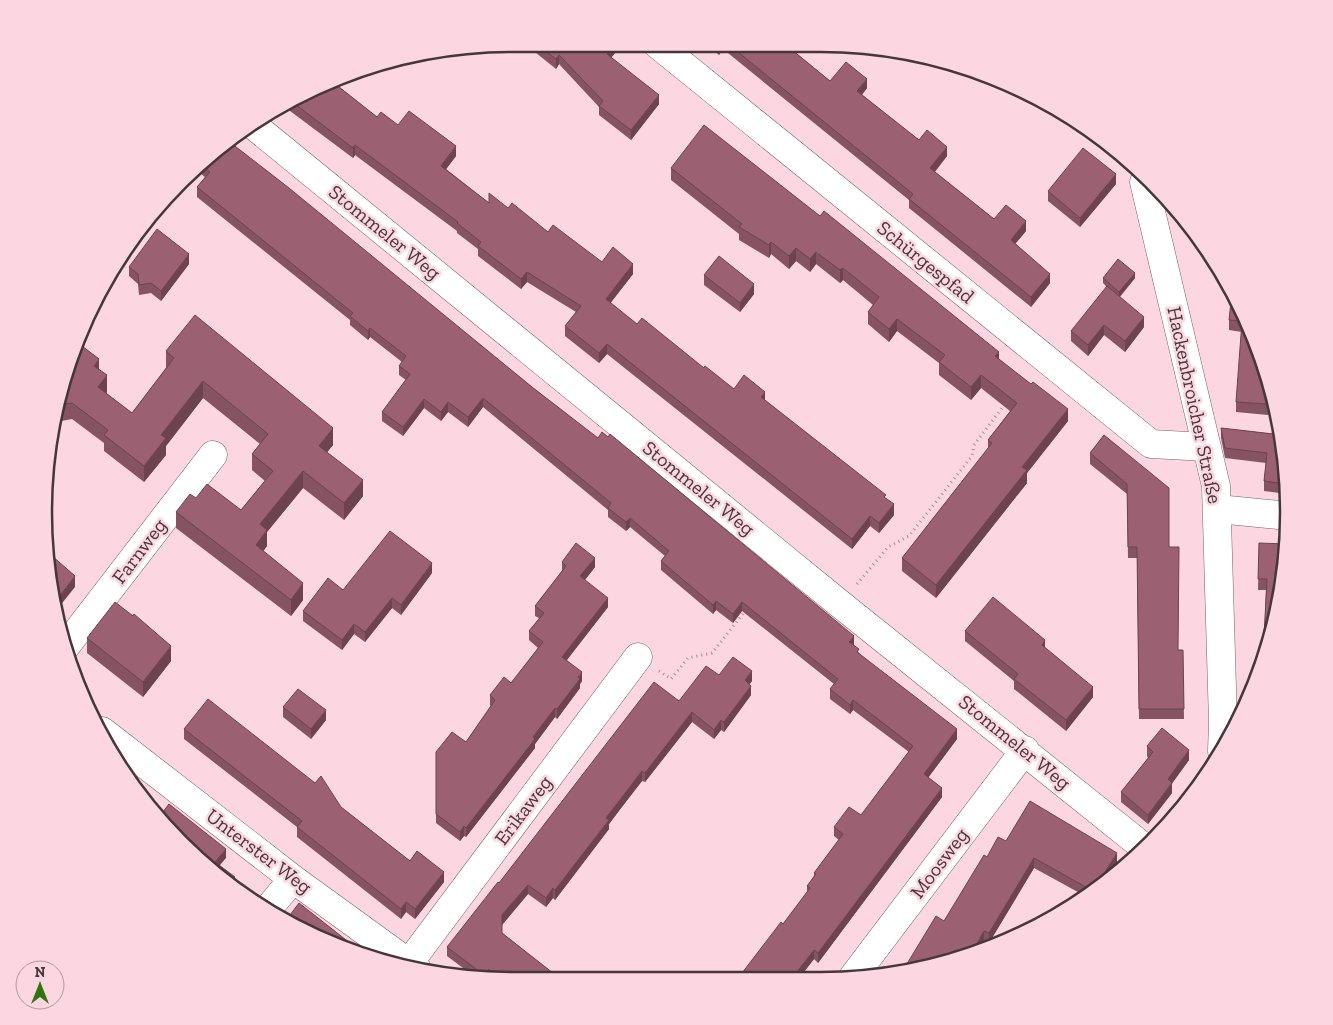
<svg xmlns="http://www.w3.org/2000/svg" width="1333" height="1025" font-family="'Zilla Slab',serif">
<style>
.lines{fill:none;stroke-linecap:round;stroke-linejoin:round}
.minor-casing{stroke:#7c5d66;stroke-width:29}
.path{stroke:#a88e95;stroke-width:3;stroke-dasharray:1 4;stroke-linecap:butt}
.minor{stroke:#fff;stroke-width:28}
.wall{fill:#865363}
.shaded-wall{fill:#6d4350}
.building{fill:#9c6073;stroke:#6d4350}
.labels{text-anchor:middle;stroke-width:5;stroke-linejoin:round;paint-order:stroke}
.street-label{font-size:20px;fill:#45373b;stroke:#fcd7e1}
.rim{fill:none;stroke:#45373b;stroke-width:2.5}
</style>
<rect width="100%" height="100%" fill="#fcd7e1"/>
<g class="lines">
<defs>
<path id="minor" d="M657 44 1151 444 1207 447
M253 125 840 604 1146 849
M1144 182 1216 486 1223 722 1222 751
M1218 509 1289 516
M66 646 213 455
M102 731 293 879 417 969
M267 910 293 879
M409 963 638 657
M853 977 1025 750"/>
</defs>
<use href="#minor" class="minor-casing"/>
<path class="path" d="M857 584 888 547 909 536 972 456 974 445 1005 404
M659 671 671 679 688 658 712 653 746 610"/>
<use href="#minor" class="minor"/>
</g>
<path class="wall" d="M510 44H525L519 51Z
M525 44H615V53L611 57 659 104 631 140 599 115V107L559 64 556 69Z
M706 44 786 45 830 81 867 88 862 95 919 140 947 156 935 172 994 219 1026 231 1015 244 1050 283 1031 307 909 208V200L723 49 719 55Z
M334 83 377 117 398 125 456 156 446 169 489 203 508 208 548 232 602 262 633 274 610 303 637 324 734 389 765 400 886 499 894 515 879 533 870 526 852 549 607 354 599 363 565 336V326L576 312 527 282 521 289 478 256V249L457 233V231L355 155 353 158 282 105Z
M231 143 532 387 854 645 859 653 957 739 928 778 942 797 818 963 814 959 800 977H739L783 924 807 893V886L814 876V873L839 840 834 836V827L861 815 909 752 853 710 850 714 830 699V689L834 684 742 611 733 623 716 610 713 614 661 570V561L665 556 630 527 626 531 608 517V510L483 407 468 427 448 412 441 421 424 408 403 436 382 421V412L406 380 399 375V366L402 362 370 337 368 340 350 325V320L197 197V187L205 177 196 170Z
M671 168 999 359 1068 421 1027 473V483L936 598 902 571V558L988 449V440L1010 411 981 388 971 400 939 375V363L897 331 889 342 868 324V312L873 305 843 280 840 283 816 264 810 272 796 261 789 269 771 254 769 258 739 240V234L671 180Z
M1116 184 1080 227 1048 201V191Z
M189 264 161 301 151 293 139 295 138 284 129 276V267Z
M704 275 754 294 740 312 704 285Z
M1103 278H1135L1120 297 1144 327 1125 352 1104 335 1088 356 1071 341V331L1107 287 1103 283Z
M1232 293 1254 333 1274 402 1268 415 1236 412V402L1242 332 1229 330V320Z
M166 351 333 445 327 452 363 496 344 520 303 488 267 532V546L263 551 303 600 291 616 176 528V512L196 498 241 510 265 481 252 470V454L260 444 203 398 166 446V455L144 482 104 451V443L72 419 56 422 60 391 99 369 107 392 106 393 132 413 166 368Z
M1221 428 1282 435 1287 494 1264 491V481L1266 463 1225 458 1221 438Z
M1104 435 1169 547 1178 650H1183L1184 719H1139L1137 558H1128L1127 494 1090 464V453Z
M1259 543 1280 604 1263 660 1266 590H1258Z
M562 562 595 567 585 580 608 607 567 660 582 681 580 684V688L557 719 555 717 535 744V748L466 837 464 836 460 841 436 823V752L466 742 491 706 490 705V695L511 683 538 648 529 640V631L539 618 535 616V606L562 571Z
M432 573 401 615 392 608 365 642 354 634 342 650 303 621V611L343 590Z
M965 631 1045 648 1093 697 1066 731 1014 689V681L965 641Z
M87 638 171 661 143 697 87 653Z
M719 675 752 681 749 684 751 695 724 732 721 730 714 739 692 722 645 782 642 781 623 805 609 824V829L555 900 553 898 546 907 528 894 502 925V933L558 977H475L447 956V947L499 883 679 701Z
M283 707 326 720 311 739 283 717Z
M184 729 341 807 410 861 444 882 415 919 406 912 401 919 297 837V827L184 739Z
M1147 746 1189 760 1172 783V793L1148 824 1121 802V792L1148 758 1147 756Z
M1006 841 1117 863 1104 883 1087 897 1034 868 989 943 944 921 987 857Z"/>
<path class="shaded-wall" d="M519 44H525L519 51Z
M615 44V53L607 63V54Z
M720 44H723V49L719 55V45Z
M559 55V64L556 69V59Z
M867 79V88L857 100V91Z
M659 95V104L631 140V130Z
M355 145V155L353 158V148Z
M456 146V156L441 176V166Z
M947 147V156L930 177V168Z
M1116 174V184L1080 227V218Z
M1026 221V231L1011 249V240Z
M771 242V254L769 258V245Z
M796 248V261L789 269V256Z
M816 252V264L810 272V259Z
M189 254V264L161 301V291Z
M633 264V274L606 309V299Z
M843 268V280L840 283V270Z
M527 272V282L521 289V279Z
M1135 273V278L1119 297V292Z
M1050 274V283L1031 307V297Z
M754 284V294L740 312V303Z
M1144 317V327L1125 352V341Z
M897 319V331L889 342V329Z
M1104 325V335L1088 356V345Z
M370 328V337L368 340V331Z
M607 344V354L599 363V353Z
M999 352V364L995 356Z
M99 359V376L94 366Z
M107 375V392L98 403V387Z
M981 375V388L971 400V387Z
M203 381V398L166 446V455L144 482V466L161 435Z
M765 392V402L761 397Z
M1272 395 1274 402 1268 415V404Z
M483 398V407L468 427V417Z
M424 399V408L403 436V427Z
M448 402V412L441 421V412Z
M1068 409V421L1027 473V483L936 598V585L1022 467Z
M333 428V445L319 462V446Z
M303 471V488L267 532V546L256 561V545L260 524Z
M363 480V496L344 520V503Z
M894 504V515L879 533V523Z
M870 516V526L852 549V539Z
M630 518V527L626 531V522Z
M595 558V567L580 586V576Z
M432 563V573L401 615V605Z
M75 576V587L59 607 58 598Z
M303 583V600L291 616V600Z
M392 598V608L365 642V632Z
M608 598V607L562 666V657Z
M716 601V610L713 614V605Z
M742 602V611L733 623V614Z
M354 624V634L342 650V640Z
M854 636V645L849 652V642Z
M1045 640V650L1042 645Z
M171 646V661L143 697V682Z
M752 671V681L745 690V680Z
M582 672V681L580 684V688L557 719V709Z
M751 686V695L724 732V722Z
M1093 687V697L1066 731V720Z
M853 700V710L850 714V705Z
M555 708V717L535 744V748L466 837V828Z
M326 710V720L311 739V729Z
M692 712V722L645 782V773Z
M721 720V730L714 739V730Z
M957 729V739L924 783V774Z
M1189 750V760L1171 785 1172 783V793L1148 824V815L1168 779Z
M642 771V781L609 824V829L555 900V890L606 818Z
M942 788V797L818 963V953Z
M464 826V836L460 841V832Z
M226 849V858L215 871V862Z
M1117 853V863L1104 883 1093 892Z
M1034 858V868L989 943V933Z
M444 872V882L415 919V909Z
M235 877V886L234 887 230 884Z
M528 885V894L502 925V915Z
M553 888V898L546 907V898Z
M406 902V912L401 919V909Z
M984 931V941L977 954 969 957Z
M814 950V959L800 977H793Z
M489 969V977H484V975Z"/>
<path class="building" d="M537 44H614L607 54 659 95 631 130 599 106 603 101 559 55 556 59Z
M728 44 786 45 830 81 846 62 867 79 857 91 919 140 927 130 947 147 930 168 994 219 1006 205 1026 221 1011 240 1050 274 1031 297 909 199 913 194Z
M334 83 377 117 381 112 398 125 409 111 456 146 441 166 489 203V193L508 208 512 203 548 232 553 225 602 262 613 247 633 264 606 299 637 324 642 318 704 368 705 366 734 389 744 375 765 392 761 397 886 495 884 497 894 504 879 523 870 516 852 539 607 344 599 353 565 326 581 306 527 272 521 279 478 246 481 242 457 223 458 222 355 145 353 148 291 101Z
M704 125 820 216 824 211 999 352 995 356 1031 384 1033 382 1068 409 1022 467 1027 470 936 585 902 558 992 443 988 440 1017 403 981 375 971 387 939 362 945 355 897 319 889 329 868 312 879 297 843 268 840 270 816 252 810 259 796 248 789 256 771 242 769 245 739 227 742 224 671 168Z
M231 143 289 188 532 387 598 438 602 432 608 437 610 434 854 636 849 642 859 649 857 652 957 729 924 774 942 788 818 953 814 950 793 977H739L781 922 783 924 810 888 807 886 816 874 814 873 843 834 834 827 849 807 861 815 913 746 853 700 850 705 830 689 838 679 742 602 733 614 716 601 713 605 661 561 669 551 630 518 626 522 608 508 611 503 483 398 468 417 448 402 441 412 424 399 403 427 382 412 410 374 399 366 406 356 370 328 368 331 350 316 353 313 197 187 210 172 202 165Z
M1083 148 1116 174 1080 218 1048 191Z
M157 229 189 254 161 291 151 283 139 285 138 274 129 267Z
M719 256 754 284 740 303 704 275Z
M1118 259 1135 273 1119 292 1103 278Z
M1107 286 1144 317 1125 341 1104 325 1088 345 1071 331Z
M1232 293 1254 333 1272 395 1268 404 1236 402 1242 321 1229 320Z
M195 315 333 428 319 446 363 480 344 503 303 471 260 524 267 530 256 545 303 583 291 600 176 512 190 494 196 498 207 484 241 510 273 471 252 454 268 434 203 381 161 435 166 438 144 466 104 435 108 430 72 403 58 405 60 391 76 352 82 346 99 359 94 366 107 375 98 387 132 413 174 358 166 351Z
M1221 428 1282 435 1286 484 1264 481 1267 453 1225 448Z
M1104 435 1169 488V547H1179L1178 650H1183L1184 709H1139L1137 547H1128L1127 484 1090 453Z
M390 531 432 563 401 605 392 598 365 632 354 624 342 640 303 611 328 578 343 590Z
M576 543 595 558 580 576 608 598 562 657 582 672 578 677 580 679 557 709 555 708 533 737 535 739 466 828 464 826 460 832 436 814V752L452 732 466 742 495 700 490 695 504 677 511 683 543 642 529 631 544 613 535 606 566 566 562 562Z
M1259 543 1286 544 1280 604 1264 657H1263L1267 579H1258Z
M51 555 75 576 58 598Z
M993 597 1045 640 1042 645 1093 687 1066 720 1014 679 1018 674 965 631Z
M115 602 133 616 134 614 171 646 143 682 87 638Z
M733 657 752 671 745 680 751 686 724 722 721 720 714 730 692 712 645 773 642 771 623 796 606 818 609 820 555 890 553 888 546 898 528 885 502 915V933L558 977H494L489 969 484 975 447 947 498 882 499 883 654 682 679 701 706 666 719 675Z
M298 689 326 710 311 729 283 707Z
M208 699 315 783 321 776 341 807 410 861 417 851 444 872 415 909 406 902 401 909 297 827 302 821 184 729Z
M1162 728 1189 750 1168 779 1172 783 1148 815 1121 792 1153 752 1147 746Z
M1030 801 1117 853 1093 891 1034 858 989 933 984 931 969 957 902 972 936 916 944 921 984 855 987 857 998 837 1006 841Z
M169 804 226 849 215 862 235 877 230 884 181 844 157 815 159 817Z
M299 903 369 958 362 956 289 920 287 919Z"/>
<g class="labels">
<g class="street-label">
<text transform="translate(385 232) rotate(39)" y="7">Stommeler Weg</text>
<text transform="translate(926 262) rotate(39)" y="7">Schürgespfad</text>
<text transform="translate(1195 405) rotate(78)" y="7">Hackenbroicher Straße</text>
<text transform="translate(699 488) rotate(39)" y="7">Stommeler Weg</text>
<text transform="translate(139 551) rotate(-53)" y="7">Farnweg</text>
<text transform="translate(1015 742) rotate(39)" y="7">Stommeler Weg</text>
<text transform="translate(523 810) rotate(-53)" y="7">Erikaweg</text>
<text transform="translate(259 851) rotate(37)" y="7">Unterster Weg</text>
<text transform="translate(939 863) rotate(-53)" y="7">Moosweg</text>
</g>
</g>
<path d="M0 0H1333V1025H0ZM512 52H820A460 460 0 0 1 1280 512V512A460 460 0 0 1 820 972H512A460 460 0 0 1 52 512V512A460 460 0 0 1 512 52Z" fill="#fcd7e1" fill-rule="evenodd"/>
<path class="rim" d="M512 52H820A460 460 0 0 1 1280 512V512A460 460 0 0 1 820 972H512A460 460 0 0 1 52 512V512A460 460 0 0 1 512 52Z"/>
<g transform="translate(40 985)"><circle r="24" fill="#fcd7e1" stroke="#b3979f"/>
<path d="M0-4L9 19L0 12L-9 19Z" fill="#327410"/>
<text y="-8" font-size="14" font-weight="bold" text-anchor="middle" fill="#45373b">N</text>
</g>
</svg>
